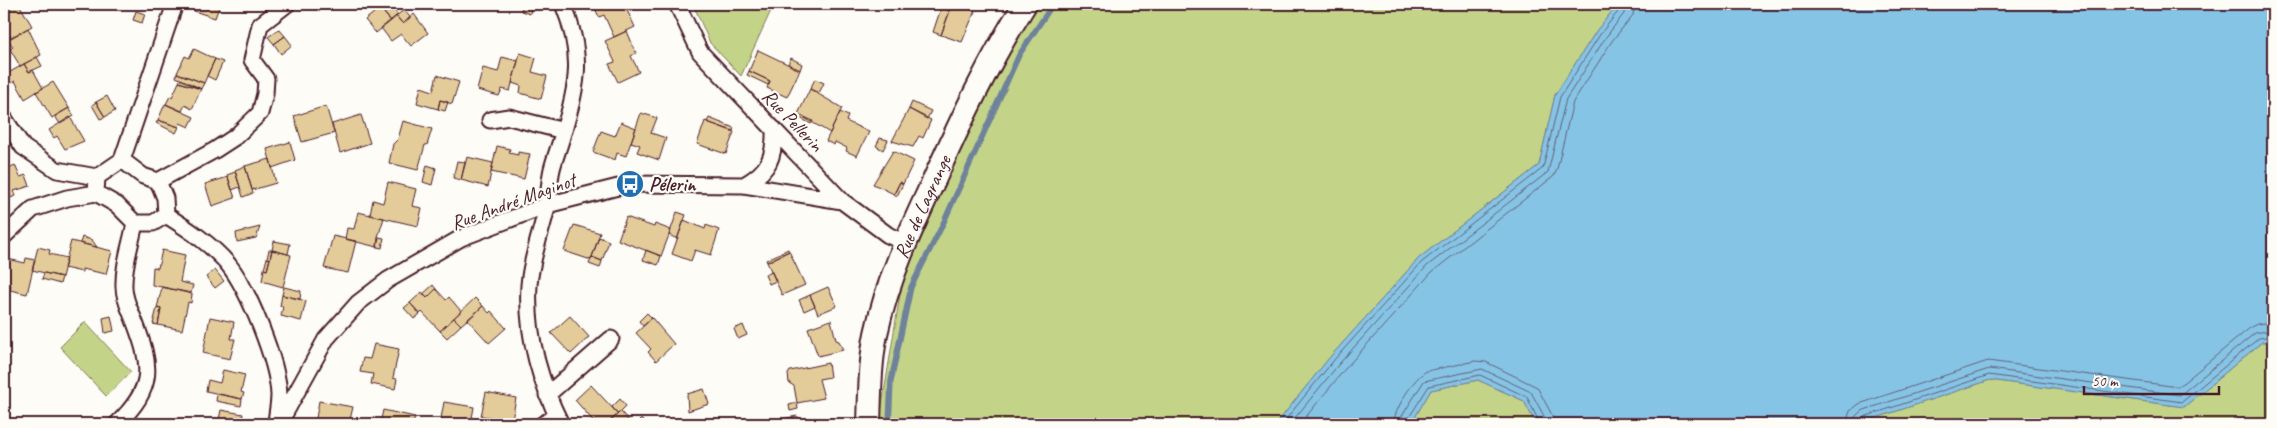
<svg xmlns="http://www.w3.org/2000/svg" width="2277" height="428" font-family="Caveat,sans-serif">
<style>
.green{fill:#c3d489;stroke:#867a5a}
.water{fill:#86c4e6;stroke:#6e829b}
.lines{fill:none;stroke-linecap:round;stroke-linejoin:round}
.shore{stroke:#626176;stroke-width:1}
.stream{stroke:#6e829b;stroke-width:5.5}
.building{fill:#e4cb9a;stroke:#4a1f2b}
.street-casing{stroke:#4a1f2b;stroke-width:19}
.secondary-casing{stroke:#4a1f2b;stroke-width:26}
.street{stroke:#fdfcf7;stroke-width:15}
.secondary{stroke:#fdfcf7;stroke-width:22}
.labels{text-anchor:middle;stroke-width:4.5;stroke-linejoin:round;paint-order:stroke}
.street-label{font-size:20px;fill:#4a1f2b;stroke:#fdfcf7}
.poi-label{font-size:20px;font-weight:bold;fill:#4a1f2b;stroke:#fdfcf7;text-anchor:start}
</style>
<rect width="100%" height="100%" fill="#fdfcf7"/>
<filter id="ink" filterUnits="userSpaceOnUse"><feTurbulence type="fractalNoise" baseFrequency=".02" numOctaves="2"/><feDisplacementMap in="SourceGraphic" scale="10" xChannelSelector="R" yChannelSelector="G"/><feConvolveMatrix kernelMatrix="1 2 1 2 8 2 1 2 1" color-interpolation-filters="sRGB"/></filter>
<g filter="url(#ink)">
<path class="green" d="M693 4H774L741 76 710 43Z
M1034 4H1618L1597 30 1555 95 1539 165 1419 258 1330 357 1276 424H879L902 282 1000 61Z
M85 322 131 372 106 396 60 347Z
M2273 341V424H1858L1990 380 2184 407 2262 342Z
M1478 380 1524 401 1536 424H1411L1431 390Z"/>
<path class="water" d="M1618 4H2273V341L2262 342 2184 407 1990 380 1858 424H1536L1524 401 1478 380 1431 390 1411 424H1276L1330 357 1419 258 1539 165 1555 95 1597 30Z"/>
<g class="lines">
<path class="shore" d="M1282 424 1334 360 1422 262 1543 168 1560 97 1601 33 1621 8 1622 4
M1290 424 1339 364 1427 266 1548 172 1566 99 1606 37 1626 11 1628 4
M1300 424 1345 369 1432 272 1554 176 1557 169 1573 102 1612 41 1633 15 1635 4
M1393 424C1394 411 1414 376 1427 371L1475 361 1486 362 1537 387 1552 415 1554 424
M1401 424 1402 416 1424 381 1482 369 1531 392 1545 418 1546 424
M1407 424 1408 419 1429 386 1480 375 1527 397 1540 424
M1846 424 1850 411 1859 404 1988 361 2178 387 2251 327 2257 324 2273 322
M1853 424 1855 417 1861 411 1989 369 2180 395 2255 333 2273 330
M1860 424 1864 417 1989 375 2182 402 2259 338 2273 336"/>
<path class="stream" d="M889 424 891 381 911 287 942 226 1019 55 1053 4"/>
</g>
<path class="building" d="M4 4H19L32 26 11 38 4 26Z
M196 4H220L215 18 194 11Z
M368 4H397L384 13 391 21 376 33 365 20 375 12Z
M523 4H532L530 14 521 11Z
M593 4H619L621 7 625 6 635 27 614 37 604 15 599 17Z
M952 4 975 11 962 42 941 35Z
M392 7 398 15 391 21 384 13Z
M941 8 950 11 941 35 933 32Z
M404 10 410 17 403 24 396 16Z
M136 11 145 14 142 23 133 20Z
M414 14 428 33 411 46 401 34 391 41 381 28 396 16 403 24Z
M28 28 41 55 20 66 10 49 13 47 8 39Z
M279 29 285 36 274 44 268 37Z
M627 31 636 53 631 56 639 72 618 82 609 64 615 62 605 41Z
M285 36 292 45 281 54 274 44Z
M194 49 215 59 204 83 177 73 185 56 189 58Z
M758 50 800 70 787 97 767 88 770 81 749 71Z
M520 53 536 58 532 72 547 76 541 99 520 93 521 86 512 83Z
M37 57 42 66 29 72 24 64Z
M502 57 518 61 510 91 502 89 499 96 477 90 483 68 498 72Z
M791 58 802 64 800 70 788 64Z
M215 59 223 62 215 80 207 76Z
M24 64 29 72 33 70 43 88 25 99 15 81 10 84 5 75Z
M749 71 770 81 768 85 747 75Z
M177 73 204 83 201 89 176 77Z
M437 75 459 82 452 104 440 100 438 109 417 103 421 87 433 91Z
M181 79 201 89 179 82Z
M815 79 824 83 819 93 810 89Z
M53 82 69 108 52 118 36 92Z
M179 82 201 89 192 109 185 105 182 111 166 104 170 96 172 97Z
M810 89 842 108 830 133 798 114Z
M107 96 115 111 105 117 96 102Z
M440 100 448 102 445 111 438 109Z
M96 102 105 117 100 119 92 105Z
M912 102 931 111 927 119 909 109Z
M165 104 194 117 189 127 180 123 179 127 158 120Z
M326 106 334 133 302 142 294 116Z
M69 108 74 116 60 124 55 116Z
M909 109 931 120 923 138 919 136 913 147 892 141Z
M840 112 848 116 846 121 869 132 857 156 846 151 847 148 835 142 834 145 826 141Z
M641 113 657 118 651 133 666 138 659 160 637 152 640 145 631 142Z
M798 114 813 121 811 124 798 117Z
M361 115 370 143 340 153 332 124Z
M70 117 84 141 65 149 57 136 54 138 49 130Z
M709 118 734 128 733 131 707 122Z
M158 120 179 127 176 133 156 123Z
M403 121 432 129 427 145H425L418 170 389 163 393 144 398 139Z
M705 121 734 132 726 154 697 144Z
M621 122 636 128 626 156 617 153 615 160 593 152 601 131 615 136Z
M880 138 888 140 883 150 876 146Z
M290 142 295 160 272 168 267 149Z
M497 146 510 149 509 153 518 155V152L530 154 524 179 491 172Z
M893 151 914 161 903 184 900 182 894 194 873 184Z
M467 157 493 163 488 187 461 180Z
M270 159 276 183 252 190 245 166Z
M457 161 465 162 461 180 453 178Z
M15 165 20 177 26 175 30 186 14 191 16 196 4 200V170Z
M427 165 436 168 432 185 423 182Z
M245 166 253 193 243 197 235 170Z
M235 172 240 187 232 190 227 175Z
M228 177 235 198 212 206 205 184Z
M388 182 416 189 412 206 422 208 418 226 370 215 373 200 383 203Z
M900 182 903 184 897 196 894 194Z
M358 212 384 218 378 237 377 247 345 239 347 228 354 229Z
M677 212 686 215 677 239 669 235Z
M626 217 654 227 655 224 671 230 661 256 618 240Z
M684 220 705 229 706 225 719 230 711 255 695 250 691 261 672 254Z
M574 225 600 233 591 260 564 251Z
M260 227 256 238 237 242 236 233Z
M333 236 356 241 348 273 324 268Z
M82 237 92 240 97 247 80 243Z
M379 237 384 238 382 248 377 247Z
M599 237 609 241 602 261 592 257Z
M71 241 112 251 106 274 82 269V272L64 268Z
M274 241 290 244 288 254 272 250Z
M38 247 50 250 49 254 67 258 62 277 32 270Z
M788 249 789 251 767 262 766 260Z
M162 250 185 255 180 282 193 285 191 293 152 285 153 267 158 268Z
M269 250H272L270 259 267 258Z
M272 250 291 255 283 287 262 281 264 269 267 270Z
M646 250 661 256 658 265 643 260Z
M789 251 805 285 782 295 767 262Z
M592 257 602 261 600 268 589 264Z
M26 258 35 260 27 294 10 290 11 285 4 283 8 259 25 263Z
M267 258 270 259 267 270 264 269Z
M215 270 224 281 215 288 206 277Z
M772 272 776 281 769 284 765 275Z
M44 273 62 277 60 284 42 279Z
M433 285 436 289 427 298 423 294Z
M162 287 192 294 191 303 188 302 182 330 158 325 161 309 157 308Z
M284 287 301 291 300 299 282 295Z
M828 287 837 306 818 314 810 295Z
M436 289 446 300 449 297 461 311 440 331 422 312 420 314 410 303 422 292 427 298Z
M282 295 306 301 301 321 281 316 283 306H280Z
M810 295 815 306 804 311 799 300Z
M475 298 483 306 461 325 454 318Z
M410 303 420 314 414 319 404 308Z
M483 306 489 313 491 311 506 328 489 343 468 320Z
M157 308 161 309 158 325 153 324Z
M647 313 652 318 643 326 639 321Z
M111 316 114 331 105 333 103 318Z
M570 316 589 337 571 354 551 333Z
M210 317 234 322 231 339H235L230 359 203 353Z
M454 318 461 325 447 338 440 331Z
M652 318 674 344 656 361 648 352 651 349 636 333Z
M831 320 836 340 839 341 843 350 818 356 808 328Z
M743 325 747 335 738 339 734 329Z
M374 344 399 349 393 378 397 379 395 389 371 384 373 374 360 372 363 358 370 359Z
M828 363 830 377 819 379 824 398 797 403 794 386 789 383 788 374 790 371Z
M223 370 245 375 241 392 244 393 242 399 206 391 208 380 220 383Z
M591 385 618 414 607 424H596L575 400Z
M704 389 709 404 688 411 687 394Z
M486 392 516 398 512 420 481 416Z
M217 394 242 399 241 406 216 401Z
M620 399 626 406 618 414 612 407Z
M319 401 353 407 349 424H315Z
M444 402 474 407 471 424H440Z
M797 403 798 409 790 411 789 405Z
M221 410 243 414 241 424H218Z
M383 410 415 417 413 424H380Z
M620 411 632 424H607L618 414Z
M797 416 806 424H777V420Z
M641 419 646 424H636Z"/>
<g class="lines">
<defs>
<path id="street" d="M677 4 700 52 842 201 888 235 905 243
M4 118 23 147 57 170 97 177
M490 120 509 117 564 131
M122 160 143 176 158 181 165 198 166 215 153 223H135L117 205 96 193 97 177Z
M122 160 175 4
M158 181 215 150 235 137 260 113 265 94 266 79 252 60 260 25 287 4
M744 185C769 171 775 157 774 129
M166 215C188 229 211 244 228 264 249 290 278 363 279 395 279 404 277 413 276 422
M4 236 33 209 67 198 96 193
M547 395 611 339
M117 424C155 387 152 367 134 320 130 310 124 299 124 287 123 266 131 244 135 223
M279 424 326 339 358 303 388 280 461 238 547 205 630 184 744 185 842 201
M543 424 557 416
M561 424C539 380 526 335 529 285 531 259 541 233 547 207 549 195 549 182 552 169 555 157 560 145 563 133 579 83 583 53 563 4"/>
<g id="secondary">
<path id="s1" d="M869 424C870 394 870 363 876 334 888 278 911 229 935 178 962 118 990 59 1025 4"/>
</g>
</defs>
<use href="#street" class="street-casing"/>
<use href="#secondary" class="secondary-casing"/>
<use href="#street" class="street"/>
<use href="#secondary" class="secondary"/>
</g>
</g>
<defs>
<symbol id="bus-disc" viewBox="-11 -11 22 22"><circle r="9.5" fill="#1f6fb2" stroke="#fdfcf7"/><path d="M-5-6H5V4H4V6H2V4H-2V6H-4V4H-5ZM-3.5-4V0h7V-4ZM-3.5 1.2v1.5H-2V1.2ZM2 1.2v1.5H3.5V1.2Z" fill="#fff"/></symbol>
</defs>
<g fill-rule="evenodd">
<use href="#bus-disc" x="614" y="168" width="32" height="32"/>
</g>
<g class="labels">
<g class="street-label">
<text transform="translate(793 120) rotate(46)" y="7">Rue Pellerin</text>
<text transform="translate(513 201) rotate(-20)" y="7">Rue André Maginot</text>
<text dy="7" stroke="none"><textPath href="#s1" startOffset="226">Rue de Lagrange</textPath></text>
</g>
<g class="poi-label">
<text x="649" y="191">Pélerin</text>
</g>
</g>
<rect width="2277" height="428" fill="none" stroke="#fdfcf7" stroke-width="20"/>
<rect x="10" y="10" width="2257" height="408" fill="none" stroke="#4a1f2b" stroke-width="2" filter="url(#ink)"/>
<path d="M2084 386v8h135v-8" fill="none" stroke="#4a1f2b" stroke-width="2.5"/>
<text x="2092" y="386" font-size="15" fill="#4a1f2b" stroke="#fdfcf7" stroke-width="4" paint-order="stroke">50 m</text>
</svg>
